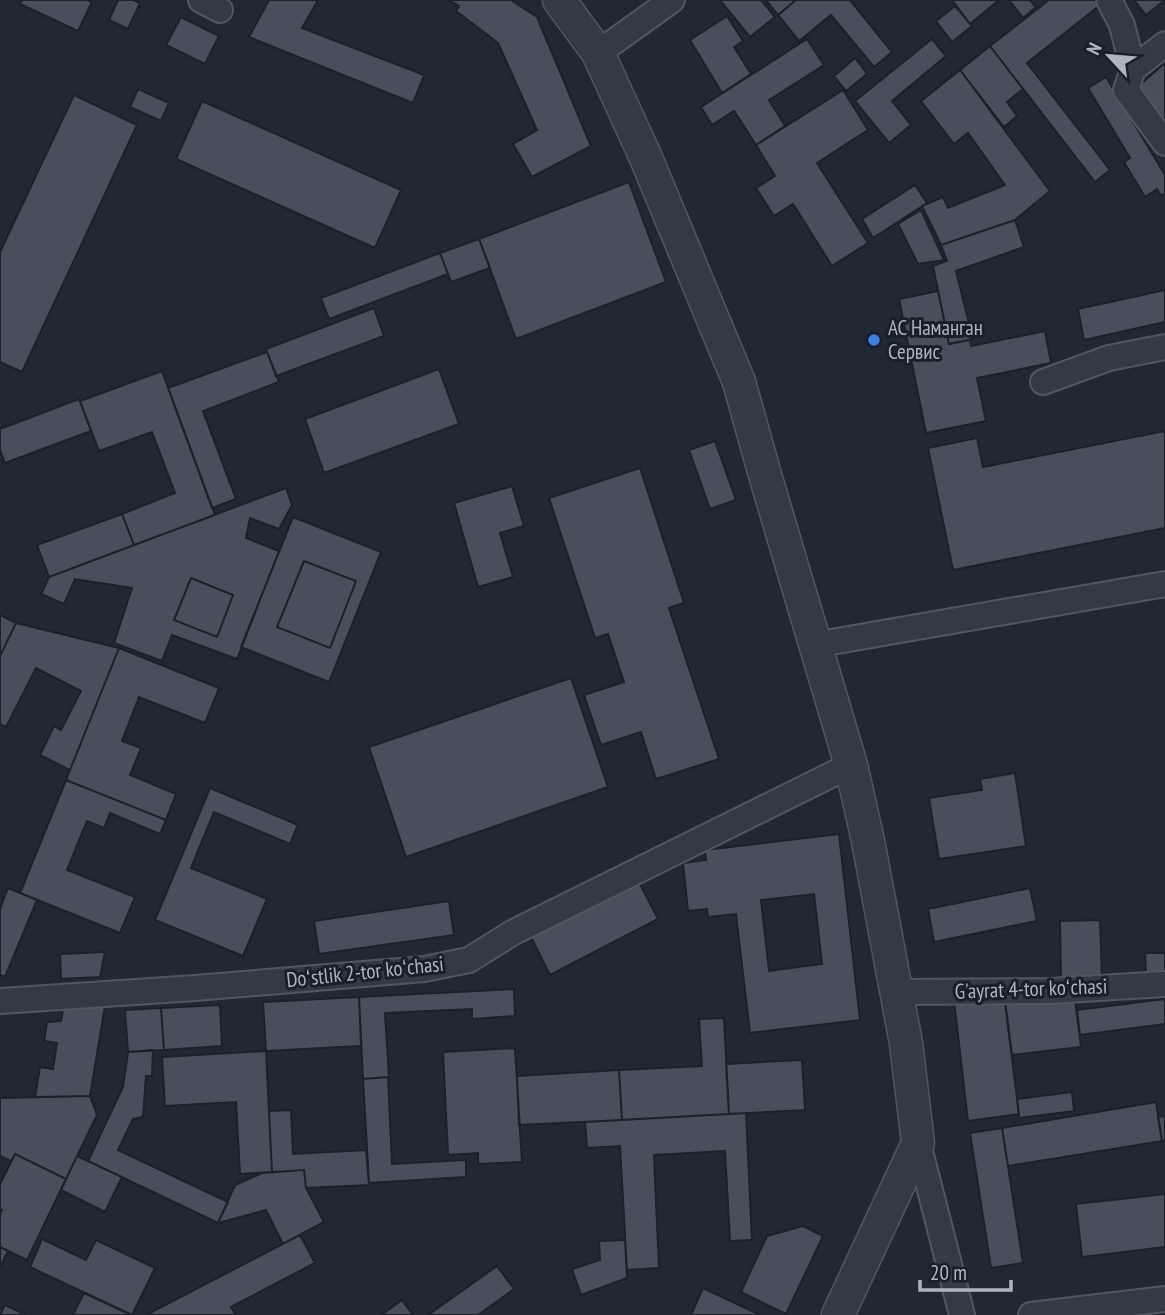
<svg xmlns="http://www.w3.org/2000/svg" width="1165" height="1315" font-family="'PT Sans Narrow',sans-serif">
<style>
.building{fill:#474f5c;stroke:#1b212a;stroke-width:2;fill-rule:evenodd}
.lines{fill:none;stroke-linecap:round;stroke-linejoin:round}
.minor-casing{stroke:#515762;stroke-width:28}
.tertiary-casing{stroke:#515762;stroke-width:35}
.minor{stroke:#333a44;stroke-width:24}
.tertiary{stroke:#333a44;stroke-width:32}
.shop-dot{fill:#3f7fe0;stroke:#191f28;stroke-width:2.5}
.labels{text-anchor:middle;stroke-width:6;stroke-linejoin:round;paint-order:stroke}
.poi-label{font-size:21px;fill:#adb4c1;stroke:#191f28;text-anchor:start}
.street-label{font-size:21px;fill:#adb4c1;stroke:#191f28}
</style>
<rect width="100%" height="100%" fill="#202833"/>
<path class="building" d="M22 0H87L92 2 78 31 20 4Z
M118 0H133L140 3 128 29 109 20Z
M269 0H318L302 28 424 75 413 103 249 37Z
M449 0H511L537 17 591 146 532 177 513 144 537 130 498 43 456 11 459 6Z
M720 0H761L775 17 750 37Z
M766 0H796L778 15Z
M796 0H850L892 52 874 67 831 15 799 41 778 15Z
M952 0H999L970 24Z
M1009 0H1030L1036 7 1023 18Z
M1049 0H1095L1099 6 1027 63 1110 170 1095 182 990 46Z
M1134 0H1165L1146 15Z
M955 6 972 26 952 42 936 21Z
M727 16 743 41 734 47 751 74 722 93 690 40Z
M181 17 219 36 205 64 166 45Z
M807 39 824 65 769 100 785 126 756 145 734 111 712 125 701 107Z
M932 39 946 56 892 101 911 125 889 143 855 101Z
M990 46 1023 89 1007 102 1017 116 1004 127 960 70Z
M855 58 867 74 846 91 834 76Z
M1165 63V124L1135 89Z
M960 70 1050 191 1015 220 941 245 922 206 943 197 948 208 1005 185 968 133 954 144 921 101Z
M1106 77 1165 175V193L1161 196 1157 189 1145 197 1124 162 1130 158 1088 88Z
M138 89 169 103 161 121 130 107Z
M843 90 868 130 817 163 868 243 832 266 793 204 774 216 756 188 775 176 756 145Z
M74 95 137 125 22 372 0 362V252Z
M202 101 401 190 375 248 176 159Z
M629 182 666 282 516 339 479 239Z
M915 185 927 203 873 238 862 219Z
M921 210 944 260 918 264 898 224Z
M1015 220 1024 247 956 271 973 339 949 344 933 266 947 261 941 245Z
M479 239 490 268 451 282 440 253Z
M440 253 448 274 329 319 321 298Z
M1165 290V322L1084 340 1078 309Z
M938 291 949 344 970 340 971 346 1045 331 1051 363 977 378 986 421 926 433 899 299Z
M374 308 384 336 276 376 266 349Z
M267 352 279 382 203 411 236 499 212 508 168 388Z
M439 369 459 424 324 473 305 419Z
M162 371 215 515 134 545 122 514 175 493 152 432 99 451 80 401Z
M79 399 91 431 5 463 0 450V429Z
M1165 431V528L953 570 928 448 977 438 983 467Z
M715 441 736 500 710 509 689 450Z
M640 468 684 603 669 608 719 759 656 779 641 732 601 745 584 695 624 682 608 634 595 638 549 498Z
M512 486 524 526 500 533 513 577 478 587 454 503Z
M286 488 292 505 279 529 250 518 246 538 279 551 237 659 172 635 162 661 114 643 132 588 75 579 64 604 41 594 49 577ZM191 578 233 595 217 637 174 620Z
M122 514 134 545 49 577 37 545Z
M293 517 381 552 329 682 241 647ZM304 561 356 581 330 648 277 627Z
M304 561 356 581 330 648 277 627Z
M191 578 233 595 217 637 174 620Z
M0 615 16 623 0 656Z
M16 623 119 648 70 770 40 755 54 726 61 730 81 691 36 668 6 727 0 724V656Z
M119 648 219 688 205 723 139 697 122 741 141 748 130 775 176 794 166 820 66 780Z
M571 678 608 787 406 857 369 747Z
M1015 773 1026 846 939 859 929 798 982 790 980 779Z
M66 780 166 820 160 834 110 813 104 828 87 821 67 870 135 897 120 933 20 893Z
M210 788 298 825 290 844 214 812 191 868 267 899 243 956 155 920Z
M839 834 860 1020 750 1033 736 914 708 917 707 909 688 911 683 863 706 860 705 850ZM814 894 822 964 769 971 761 900Z
M637 878 658 919 550 975 529 933Z
M8 888 37 900 5 977 0 975V909Z
M1030 888 1037 921 934 942 928 909Z
M449 901 454 935 319 954 314 921Z
M1100 920 1102 978 1061 979 1060 921Z
M105 952 100 977 61 979 60 954Z
M1145 953H1165V974L1146 975Z
M514 989 515 1016 472 1019V1009L385 1013 389 1077 363 1079 359 997Z
M1074 991 1081 1047 1012 1055 1005 1000Z
M1004 995 1019 1114 968 1121 954 1001Z
M359 997 361 1046 266 1051 263 1002Z
M1165 999V1024L1080 1035 1077 1010Z
M220 1005 222 1046 164 1050 161 1008Z
M105 1006 90 1096 35 1097 40 1067 53 1069 57 1043 44 1041 47 1022 61 1021 63 1009Z
M161 1008 164 1050 128 1052 125 1010Z
M724 1018 729 1114 622 1120 619 1070 702 1066 699 1019Z
M515 1048 522 1162 478 1164V1153L448 1155 443 1052Z
M153 1050 152 1076H146L143 1117 133 1119 118 1150 228 1202 218 1223 88 1161 123 1087 128 1052Z
M266 1051 272 1172 240 1174 236 1102 165 1106 162 1057Z
M802 1060 805 1110 729 1114 726 1064Z
M619 1070 622 1120 519 1125 517 1076Z
M388 1077 392 1164 466 1160V1177L369 1183 363 1079Z
M1072 1092 1074 1111 1019 1118 1017 1099Z
M90 1096 97 1115 66 1179 15 1154 11 1161 0 1156V1098Z
M1156 1102 1162 1141 1008 1166 1002 1128Z
M291 1110 293 1154 366 1150 369 1185 306 1188 304 1170 272 1172 269 1111Z
M746 1113 752 1240 730 1241 725 1151 654 1155 659 1268 627 1270 620 1146 587 1148 585 1122Z
M1165 1116V1141H1162L1158 1117Z
M1002 1128 1023 1263 991 1268 970 1133Z
M15 1154 66 1179 27 1260 0 1247V1215L2 1210 0 1209V1184Z
M77 1156 122 1177 105 1212 61 1190Z
M304 1170 306 1188 324 1222 283 1244 266 1210 218 1223 235 1185 262 1173Z
M1165 1194V1247L1082 1257 1076 1204Z
M803 1226 823 1236 786 1314 741 1292 767 1236Z
M300 1235 315 1263 231 1307 236 1315H146Z
M42 1239 86 1260 96 1240 155 1268 132 1315 30 1267Z
M625 1240 627 1278 581 1295 572 1269 600 1260 599 1241Z
M0 1247 8 1251 0 1267Z
M497 1266 514 1289 478 1315H428Z
M703 1288 760 1315H691Z
M84 1293 131 1315H73Z
M402 1300 413 1315H381Z
M5 1305 26 1315H0Z"/>
<g class="lines">
<defs>
<path id="minor" d="M201 0 220 10
M1109 0 1122 25 1133 69 1126 90 1165 143
M598 53 672 0
M1133 69 1165 44
M1043 382 1109 358 1165 347
M814 645 1165 584
M897 992 1050 991 1165 984
M0 1001 195 988 424 969 469 960 512 933 851 765
M918 1143 962 1315
M1031 1315 1165 1299"/>
<path id="tertiary" d="M559 0 598 53 646 158 739 382 765 475 851 765 868 841 906 1043 918 1143 838 1315"/>
</defs>
<use href="#minor" class="minor-casing"/>
<use href="#tertiary" class="tertiary-casing"/>
<use href="#minor" class="minor"/>
<use href="#tertiary" class="tertiary"/>
</g>
<circle class="shop-dot" cx="874" cy="340" r="7"/>
<g class="labels">
<g class="poi-label">
<text x="888" y="335">АС Наманган<tspan x="888" dy="24">Сервис</tspan></text>
</g>
<g class="street-label">
<text transform="translate(365 972) rotate(-6)" y="7">Doʻstlik 2-tor koʻchasi</text>
<text transform="translate(1031 989) rotate(-2)" y="7">G'ayrat 4-tor koʻchasi</text>
</g>
</g>
<g transform="translate(1109 56) rotate(296)" stroke="#191f28" stroke-width="5" paint-order="stroke">
<path d="M0-5L12 26L0 18L-12 26Z" fill="#adb4c1"/>
<text y="-10" font-size="19" font-weight="bold" text-anchor="middle" fill="#adb4c1">N</text>
</g>
<path d="M920 1280v10h91v-10" fill="none" stroke="#adb4c1" stroke-width="3.5"/>
<text x="930" y="1280" font-size="21" fill="#adb4c1" stroke="#191f28" stroke-width="5" paint-order="stroke">20 m</text>
</svg>
